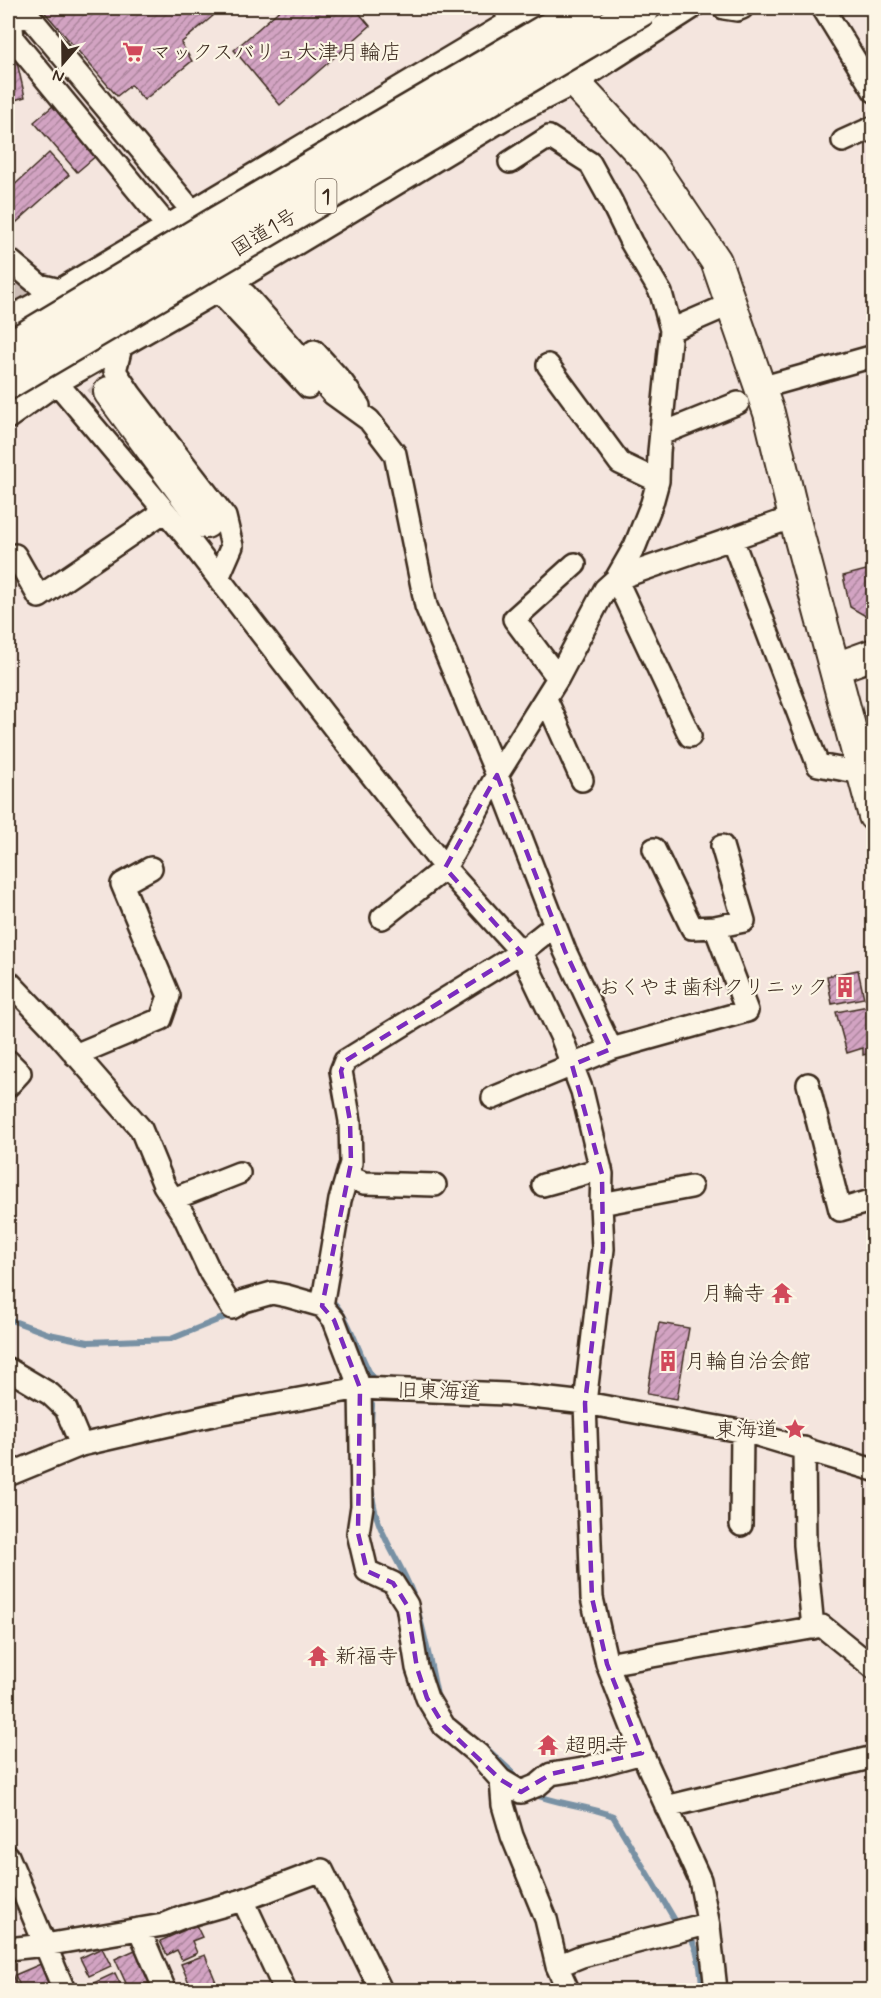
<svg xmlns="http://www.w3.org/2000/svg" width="881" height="1998" font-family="Mynerve,'Klee One',sans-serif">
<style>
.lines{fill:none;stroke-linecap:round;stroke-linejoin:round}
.stream{stroke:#7891a4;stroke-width:6}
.building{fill:url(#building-hatch);stroke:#3b2a1e;stroke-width:1.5}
.secondary-tunnel{stroke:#cfc0b8;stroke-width:30;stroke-dasharray:30 15;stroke-linecap:butt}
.street-casing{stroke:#3b2a1e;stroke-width:26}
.secondary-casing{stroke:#3b2a1e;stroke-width:34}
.street{stroke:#fcf5e5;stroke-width:21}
.secondary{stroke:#fcf5e5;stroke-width:30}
.highway-bridge-casing{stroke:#3b2a1e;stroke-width:38;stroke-linecap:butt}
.highway-bridge{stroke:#fcf5e5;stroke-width:33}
.marked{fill:none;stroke:#7b2cbf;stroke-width:4.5;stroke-dasharray:12 8;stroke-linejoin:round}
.labels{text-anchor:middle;stroke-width:4.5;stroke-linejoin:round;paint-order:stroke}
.shield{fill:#fcf5e5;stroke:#75675a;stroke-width:1.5}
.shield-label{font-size:20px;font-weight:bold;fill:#3b2a1e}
.poi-label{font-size:21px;fill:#3b2a1e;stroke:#fcf5e5;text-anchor:start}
.street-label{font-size:21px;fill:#3b2a1e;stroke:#fcf5e5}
</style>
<defs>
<pattern id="building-hatch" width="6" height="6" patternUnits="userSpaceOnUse" patternTransform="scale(1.5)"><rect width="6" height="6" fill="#d2a3c2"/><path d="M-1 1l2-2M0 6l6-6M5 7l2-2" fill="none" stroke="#ac859d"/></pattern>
</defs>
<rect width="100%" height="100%" fill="#f4e5de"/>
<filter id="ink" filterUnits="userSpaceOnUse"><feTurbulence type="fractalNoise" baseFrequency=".0167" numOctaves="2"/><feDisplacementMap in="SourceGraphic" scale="12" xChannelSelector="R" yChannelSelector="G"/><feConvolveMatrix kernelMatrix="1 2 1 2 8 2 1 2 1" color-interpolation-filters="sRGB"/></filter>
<g filter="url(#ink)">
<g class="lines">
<path class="stream" d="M332 1301C350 1318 359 1355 372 1377
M8 1319 49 1334 88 1342 171 1339 225 1317
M371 1425 372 1405
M372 1492C374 1530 401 1561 413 1595 424 1628 430 1662 437 1695L440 1701
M486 1748 513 1773
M531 1793C558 1805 587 1805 613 1816L679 1927
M687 1933C698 1944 702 1975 702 1990"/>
</g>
<path class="building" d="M41 8H206L213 16 181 43 192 61 144 100 131 85 117 96Z
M282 8H355L370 26 280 105 234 50Z
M16 58 25 97 8 102V60Z
M54 105 97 155 77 172 34 122Z
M8 116 13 138 8 139Z
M49 153 69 175 8 230V191Z
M874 568V617L869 618 850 607 843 576Z
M858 970 864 998 832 1004 827 976Z
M874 1005V1052L863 1055V1048L847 1053 836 1012Z
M659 1323 689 1328 677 1399 647 1394Z
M196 1925 202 1937 192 1941 197 1953 182 1960 177 1950 167 1955 160 1941Z
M102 1948 111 1966 89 1976 80 1958Z
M135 1950 140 1961 142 1960 152 1982 129 1990 115 1959Z
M205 1955 216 1982 192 1990 181 1964Z
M43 1963 54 1988 48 1990H22L15 1975Z
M8 1964 15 1982 8 1985Z
M115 1973 123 1990H89L87 1986Z"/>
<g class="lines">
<path class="secondary-tunnel" d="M8 280 109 392"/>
<defs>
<path id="street" d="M724 8 737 10 742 8
M823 8 874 91
M11 16 31 18 192 211
M11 16 13 39 167 226
M843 141 874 127
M8 259 39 285 60 290
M218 291 308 387
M245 294 333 394 369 420 395 454 426 606 497 775 565 951 611 1049 747 1011 715 927 744 921 722 846
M8 319 60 290 533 8
M671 330 731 304
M121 347 115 371 131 395 225 517 232 546 218 578
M314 351 342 382 359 406
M548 365 620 463 658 481
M57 383 186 536 342 738 445 868 521 952 561 1036 582 1091 602 1174 601 1204 603 1249 585 1403 592 1598 607 1664 642 1753 700 1880 709 1926 716 1990
M760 388 874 356
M8 418 57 383 218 291 502 120 575 83 692 8
M661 434 738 403
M732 539 818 765 862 773
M15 555 39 597 165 511
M616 579 794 517
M616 579 690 736
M558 678 514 619 575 564
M546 699 582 780
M654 849 692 928 715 927
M382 918 445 868 497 775 558 678 605 589 616 579 635 546 652 503 658 481 659 452 671 330 661 293 631 242 611 201 590 163 549 137 510 162
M8 981 50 1025 141 1129 164 1185 184 1216 211 1274 232 1308 244 1301 272 1293 287 1296 322 1306 334 1320 360 1388 362 1506 358 1533 367 1571 393 1583 407 1605 417 1668 427 1698 444 1726 478 1754 501 1780 503 1805 512 1836 546 1919 557 1966 568 1990
M75 1055 161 1019 169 996 122 884 151 868
M8 1061 20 1073 8 1086
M808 1084 840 1210 874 1200
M493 1098 611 1049
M347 1176 364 1183 435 1185
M543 1185 601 1169
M173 1199 239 1173
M601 1204 691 1187
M322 1306 340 1200 351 1163 350 1121 341 1071 345 1061 521 952 555 925
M8 1369 50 1394 66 1409 81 1445
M804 1448 805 1545 813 1628
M8 1475 81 1445 217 1414 360 1388 506 1394 585 1403 751 1433 874 1470
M741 1525 742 1431
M607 1664 822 1626 874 1668
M501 1780 521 1792 538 1785 551 1774 583 1769 642 1753
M666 1807 874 1757
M8 1856 64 1990
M243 1900 285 1990
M139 1929 165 1990
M8 1949 45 1945 163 1925 183 1917 243 1900 322 1870 381 1990
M557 1966 582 1956 699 1926H709"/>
<path id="secondary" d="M509 8 517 17 547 41 575 83 650 163 716 261 769 413 794 517 874 816
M109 392 206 523
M835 668 874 654"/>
</defs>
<use href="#street" class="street-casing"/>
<use href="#secondary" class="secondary-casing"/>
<use href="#street" class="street"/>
<use href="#secondary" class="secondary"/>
<defs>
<path id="highway-bridge" d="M8 349 213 226 586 8
M8 382 643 8"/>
</defs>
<use href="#highway-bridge" class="highway-bridge-casing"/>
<use href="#highway-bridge" class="highway-bridge"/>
</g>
</g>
<path class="marked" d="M497 775 565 951 611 1049 572 1065 602 1174 603 1249 585 1403 592 1598 607 1664 642 1753 551 1774 521 1792 501 1780 444 1726 427 1698 417 1668 407 1605 393 1583 367 1571 358 1533 360 1388 334 1320 322 1306 351 1163 350 1121 341 1071 345 1061 521 952 445 868Z"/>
<defs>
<symbol id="supermarket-bare" viewBox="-9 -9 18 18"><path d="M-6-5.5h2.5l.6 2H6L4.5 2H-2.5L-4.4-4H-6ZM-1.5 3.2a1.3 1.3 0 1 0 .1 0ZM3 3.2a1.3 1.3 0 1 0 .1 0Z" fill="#d1495b" stroke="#fcf5e5" stroke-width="2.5" paint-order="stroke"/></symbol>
<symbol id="building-bare" viewBox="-9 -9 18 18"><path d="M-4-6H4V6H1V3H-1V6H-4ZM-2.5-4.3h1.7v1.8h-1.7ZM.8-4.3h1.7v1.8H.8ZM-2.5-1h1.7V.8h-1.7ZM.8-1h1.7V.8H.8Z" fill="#d1495b" stroke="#fcf5e5" stroke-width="2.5" paint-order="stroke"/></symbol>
<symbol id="temple-bare" viewBox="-9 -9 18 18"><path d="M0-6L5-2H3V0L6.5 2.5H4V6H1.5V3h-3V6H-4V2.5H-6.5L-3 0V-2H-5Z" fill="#d1495b" stroke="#fcf5e5" stroke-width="2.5" paint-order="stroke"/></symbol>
<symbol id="sight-bare" viewBox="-9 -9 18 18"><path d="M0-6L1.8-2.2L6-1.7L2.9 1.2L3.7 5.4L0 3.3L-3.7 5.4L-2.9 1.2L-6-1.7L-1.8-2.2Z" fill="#d1495b" stroke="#fcf5e5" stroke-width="2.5" paint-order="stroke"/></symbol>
</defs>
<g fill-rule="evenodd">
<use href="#supermarket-bare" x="118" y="37" width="30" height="30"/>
<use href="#building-bare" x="830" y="972" width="30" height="30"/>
<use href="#temple-bare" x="767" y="1278" width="30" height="30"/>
<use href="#building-bare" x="653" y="1346" width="30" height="30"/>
<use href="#sight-bare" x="780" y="1414" width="30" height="30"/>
<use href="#temple-bare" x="303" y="1641" width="30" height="30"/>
<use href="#temple-bare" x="533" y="1730" width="30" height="30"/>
</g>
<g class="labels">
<rect class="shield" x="315.5" y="179" width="21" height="34" rx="4.5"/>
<g class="shield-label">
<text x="326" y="203">1</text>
</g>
<g class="poi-label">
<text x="150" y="59">マックスバリュ大津月輪店</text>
<text x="828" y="994" text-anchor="end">おくやま歯科クリニック</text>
<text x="765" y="1300" text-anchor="end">月輪寺</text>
<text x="685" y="1368">月輪自治会館</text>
<text x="778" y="1436" text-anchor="end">東海道</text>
<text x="335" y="1663">新福寺</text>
<text x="565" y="1752">超明寺</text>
</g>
<g class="street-label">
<text transform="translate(264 232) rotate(-31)" y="7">国道1号</text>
<text transform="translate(439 1391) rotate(2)" y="7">旧東海道</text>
</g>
</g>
<rect width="881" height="1998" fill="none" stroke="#fcf5e5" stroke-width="30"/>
<rect x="15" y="15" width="851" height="1968" fill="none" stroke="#3b2a1e" stroke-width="2" filter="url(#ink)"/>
<g transform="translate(63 63) rotate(200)" stroke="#fcf5e5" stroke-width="4.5" paint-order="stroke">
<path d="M0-4.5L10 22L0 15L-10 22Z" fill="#3b2a1e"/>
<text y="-9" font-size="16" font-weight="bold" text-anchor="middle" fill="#3b2a1e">N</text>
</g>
</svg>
